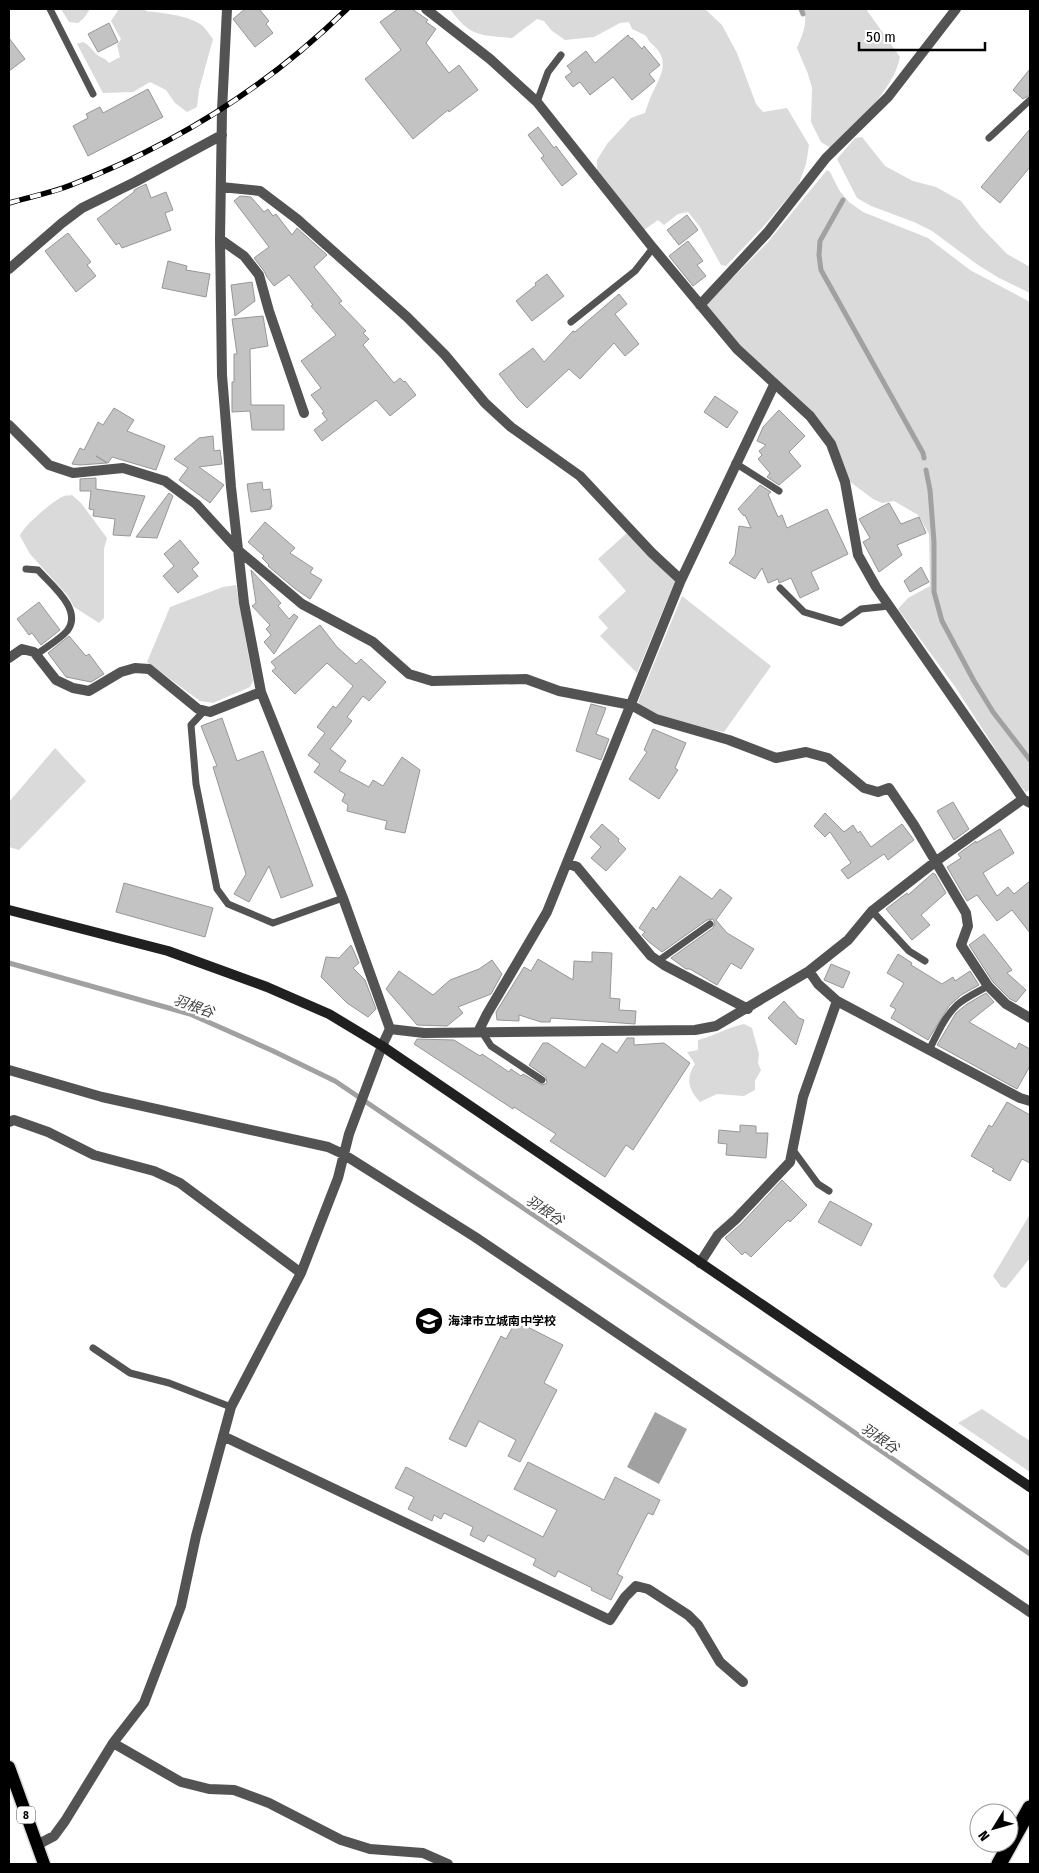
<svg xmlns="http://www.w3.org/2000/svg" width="1039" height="1873" font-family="'Fira Sans Condensed','Noto Sans JP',sans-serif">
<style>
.green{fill:#dadada}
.water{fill:#a1a1a1}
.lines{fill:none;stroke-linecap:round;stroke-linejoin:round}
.stream{stroke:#a1a1a1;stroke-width:5}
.building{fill:#c3c3c3;stroke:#979797}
.primary-casing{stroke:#dbdbdb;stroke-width:15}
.highway-casing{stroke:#dbdbdb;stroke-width:18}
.lane{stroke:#535353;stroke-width:7}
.street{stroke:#535353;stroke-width:10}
.secondary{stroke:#202020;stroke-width:10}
.primary{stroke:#000;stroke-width:12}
.highway{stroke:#000;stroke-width:15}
.rail-casing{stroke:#000;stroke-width:5.5}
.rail{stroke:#fff;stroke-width:4;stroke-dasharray:11;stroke-linecap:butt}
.labels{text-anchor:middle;stroke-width:5;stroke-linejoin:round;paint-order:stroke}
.shield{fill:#fff;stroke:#4c4c4c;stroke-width:1}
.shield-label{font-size:11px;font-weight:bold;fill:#000}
.poi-label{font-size:12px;font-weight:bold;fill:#000;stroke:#fff;text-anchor:start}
.water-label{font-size:14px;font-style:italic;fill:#424242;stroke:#fff}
</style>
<rect width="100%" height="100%" fill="#fff"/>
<path class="green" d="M61 9H90L84 18 78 23 69 22Z
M119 9H144L146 11C161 13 187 15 200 24 205 27 209 34 213 39L199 90 197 107 187 112 175 103 166 90 150 82 133 92 103 93 77 44 83 42C92 46 93 53 99 56 104 59 105 58 109 63L120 57 117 45 121 39 111 21Z
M450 9H705L722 25 737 53 756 104 763 112 787 108 809 145 806 164 798 186 762 228 726 266 721 265 700 227 688 212 678 214 664 225 658 220 644 230 597 172V160L607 144 631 118 645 113C647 107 649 100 652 94 660 77 671 61 653 45 650 43 648 39 646 36 642 33 636 31 632 29L629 22 620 23 594 37 565 40 551 30 544 21 537 19 512 38C480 35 470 37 450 9Z
M803 9H866L900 57C893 92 855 123 832 149L821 142 811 122 812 88 808 74 797 48C802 35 809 22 803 9Z
M862 137 885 166 913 181 936 187 961 201 981 227 1007 254 1030 267V293L999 278 978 265 932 231 914 222 871 206 857 198 837 159 855 138Z
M827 170 830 172 839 190 849 202 863 212 928 238 970 270 1030 302V790L1026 792 1018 784 956 688 898 609 908 598 930 586 929 534 918 515 894 501 882 503 873 499 849 481 835 443 741 346 706 305 768 242Z
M72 495 81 503 107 538 104 549V618L99 623 74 607 68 596 30 554 20 536C22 527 55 499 64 496 67 495 69 496 72 495Z
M627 533 675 581 637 673 600 636 608 628 598 617 626 591 598 559Z
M236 585 253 681 250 687 213 703 200 701 147 662 170 607 223 587Z
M682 596 771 666 724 732C705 728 647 718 638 702Z
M55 748 86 781 19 850 9 847V802Z
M744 1024 752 1028 759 1054 758 1063 761 1070 755 1081V1090L744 1096 717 1094 700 1102C689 1091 685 1078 695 1064L687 1052 698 1050V1040C714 1036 728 1027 744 1024Z
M1030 1214V1258L1006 1288 1001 1287 993 1276Z
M982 1409 1030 1441V1472L958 1423Z"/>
<path class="water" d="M655 1412 687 1429 659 1484 627 1467Z"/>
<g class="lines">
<path class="stream" d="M801 9 803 14
M843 200 820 241 819 255 821 270 923 453 924 458
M926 470 930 490 934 542V592L942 621 974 681 993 712 1030 760
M9 963 190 1014 271 1050 335 1081 812 1403 1030 1554"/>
</g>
<path class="building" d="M245 9H259L269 21 266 24 273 33 255 47 233 19Z
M398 9H412L428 20 426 22 436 29 426 43 449 73 459 65 478 90 449 112 448 110 413 139 365 79 401 50 380 22Z
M109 23 118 42 98 52 88 34Z
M628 35 631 39 632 38 642 49 644 46 660 65 649 74 655 81 632 100 613 77 590 95 580 82 573 87 565 77 572 72 567 66 586 51 595 63Z
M9 38 25 59 9 71Z
M1030 69V95L1023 99 1013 90Z
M148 89 163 117 88 156 73 126 88 118 86 114 100 107 103 113Z
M538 127 554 148 556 146 577 174 562 186 541 158 544 156 528 135Z
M1030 129V167L1000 203 981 187Z
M146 184 151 198 166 192 173 210 165 213 171 230 122 248 119 243 116 245 97 219 134 192V190Z
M240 196 251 197 264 212 268 209 273 216 276 214 292 235 297 228 327 255 314 267 342 301 339 303 366 331 363 333 369 339 363 345 394 383 400 378 404 382 405 381 416 395 390 416 376 400 322 441 314 430 327 420 322 413 324 412 311 395 321 388 301 361 336 335 311 306 313 305 289 275 274 286 267 277 264 271 254 258 269 247 234 201Z
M687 215 698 230 679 245 667 230Z
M68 233 91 262 87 265 96 276 76 292 45 251Z
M688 241 703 261 697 265 706 276 693 286 669 256Z
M168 261 187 266 186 270 210 274 206 297 162 288Z
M547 274 564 296 532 321 516 301 536 285 535 283Z
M252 282 255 301 235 316 231 285Z
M619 294 627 304 615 314 639 344 625 356 614 343 580 379 569 369 527 408 518 399 499 374 533 348 544 362 573 331 575 332Z
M263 316 268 346 250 349 251 405H284V430H252L250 411 232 412V382H234V354H237L232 319Z
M715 396 738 412 727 428 704 412Z
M114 408 134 420 127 431 165 446 156 470 112 457 108 463 96 456 107 463 80 465 72 464 80 448 84 450 98 422 103 425Z
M779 410 805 436 789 452 801 466 779 485 767 477 770 473 758 459 762 455 759 451 766 445 757 441 763 427Z
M213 436 214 451 220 450 222 464 199 467 224 485 210 503 179 480 188 468 174 459 199 438Z
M96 478V489L145 496 130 536 113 535 115 519 93 516 94 510 89 509 91 491H80V479Z
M262 482 263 490 270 489 272 507H270L271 509 251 512 247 484Z
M760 485 771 492 768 494 778 517 782 515 787 528 827 509 848 554 811 572 819 589 800 598 791 578 779 583 778 579 768 583 762 568 755 579 729 563 735 555 739 526 751 528 745 515 744 516 738 509Z
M169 493 173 496 157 538 136 537Z
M889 503 901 524 919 517 926 533 897 545 902 555 879 572 863 542 870 538 859 519Z
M265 522 295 548 290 553 313 568 310 573 322 580 310 599 294 588 268 566 269 565 262 558 264 556 248 542Z
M180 540 199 563 192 569 198 576 178 593 163 576 174 566 164 554Z
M921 567 929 582 910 592 904 581Z
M251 570 281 603 278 606 289 619 294 614 298 617 274 654 264 642 271 635 266 629 270 625 252 606 256 603Z
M39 602 60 630 41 645 32 633 29 635 17 619Z
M320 625 337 647 356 664 361 659 386 682 369 701 363 696 347 717 352 721 330 749 346 761 339 771 369 787 373 780 383 786 402 757 420 770 405 833 385 829 387 821 347 811 348 805 342 801 345 794 314 772 320 764 308 755 325 733 317 727 333 706 336 708 353 686 327 663 295 694 272 671 276 668 271 662Z
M69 636 86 656 89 654 104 674 91 682 66 677 48 653Z
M591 704 606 708 596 734 609 739 601 760 576 751Z
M222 718 237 761 263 751 313 886 281 898 269 866 249 902 234 894 246 874 213 767 217 766 201 726Z
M653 729 686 743 675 768 678 770 659 799 629 779 647 752 644 750Z
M953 802 969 829 954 840 937 811Z
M825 813 844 832 853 825 858 833 860 831 871 847 902 824 914 840 888 860 884 854 848 879 841 870 851 863 830 832 825 837 814 826Z
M602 824 619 839 618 841 626 849 606 871 591 858 601 847 590 837Z
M1000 829 1014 853 983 873 997 896 1008 887 1014 894 1030 881V933L1012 910 997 921 977 895 967 901 947 867 961 858 958 854 976 841V843Z
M933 873 935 874 946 893 921 915 930 925 912 940 886 909 907 893 908 895Z
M680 876 712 899 720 889 732 898 716 920 727 933 754 949 741 969 731 963 717 985 690 969H686L671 958 713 928 715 924 713 919 707 920 662 952 649 942 642 935 645 932 639 928 653 907 656 910Z
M124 883 213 908 205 937 116 912Z
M984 934 1012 970 1007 973 1026 990 1016 1002 1010 999 993 982 969 945Z
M351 945 359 963 353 968 365 980 376 1009 368 1017 347 1003 321 977 326 957 339 958Z
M592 952 612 953 610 998 620 999 619 1010 636 1011 635 1024 551 1018 550 1022H541L519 1015V1021L497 1020 496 1012 524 967 531 971 538 959 573 980 574 961 592 962Z
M898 954 912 963 911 965 942 984 953 977 955 981 970 971 979 985 961 995 949 1006 928 1040 891 1018 896 1009 890 1006 904 983 887 973Z
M492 960 502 974 491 994 458 1007 463 1013 447 1026 417 1025 386 989 399 971 433 995 450 980 479 969Z
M831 964 850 972 843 988 824 980Z
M986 993 994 1002 969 1022 1016 1049 1019 1043 1030 1049V1066L1017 1089 937 1045 956 1013 967 1004Z
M784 1001 799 1018 804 1020 796 1045 768 1018Z
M627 1038H634V1045L664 1043 690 1063 633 1150 626 1145 605 1177 550 1141 556 1134 514 1107 513 1109 414 1044 417 1039 454 1040 480 1056 482 1054 509 1072 511 1069 521 1076 523 1074 542 1085 547 1083 546 1077 529 1065 543 1043H548L585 1068 602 1043 617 1053Z
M1007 1102 1030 1115V1163L1022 1159 1010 1181 992 1171 994 1169 971 1156 989 1125 992 1127Z
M740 1125 756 1126V1133H768L766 1158 726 1155 727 1144 718 1143 719 1130 740 1132Z
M782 1180 807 1205 790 1222 788 1220 751 1257 745 1252 742 1255 725 1238 741 1224Z
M830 1201 872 1224 861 1246 818 1222Z
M516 1321 563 1345 544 1383 557 1390 520 1462 508 1456 516 1440 479 1421 466 1447 449 1439 501 1336 506 1339Z
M528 1462 604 1500 615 1477 660 1500 653 1515 648 1513 617 1574 623 1577 611 1600 591 1590 592 1588 558 1571 555 1577 533 1565 536 1559 488 1535 484 1542 470 1535 473 1527 444 1513 441 1519 434 1515 432 1521 408 1509 414 1497 395 1488 406 1467 543 1537 557 1510 514 1489Z"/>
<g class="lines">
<defs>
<path id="primary" d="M9 1767 44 1864"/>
<path id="highway" d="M999 1864 1030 1808"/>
</defs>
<use href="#primary" class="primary-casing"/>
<use href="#highway" class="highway-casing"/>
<path class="lane" d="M50 9 93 94
M537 102 548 72 561 55
M989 138 1030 100
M571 322 635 271 653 248
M735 463 779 491
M26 569 38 570C50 584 84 610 67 631 59 640 46 647 36 655
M780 588 804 612 841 623 861 609 889 606
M204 711 191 725 196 784 217 889 228 904 273 923 343 898
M872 911 909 951 925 961
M658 961 710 924
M482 1032 491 1046 542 1080
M929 1050C937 1035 944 1017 957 1005 966 997 978 992 988 986
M793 1150 818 1184 829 1191
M93 1348 130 1373 169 1383 231 1407"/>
<path class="street" d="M426 9 490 59 537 102 653 248 737 349 810 416 831 444 845 482 858 555 876 587 1023 799 1030 803
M221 187 260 191 297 219 407 317 445 355 485 403 511 427 580 476 652 553 681 580
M220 239 244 256 259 275 269 311 304 413
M9 269 62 223 82 208 135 182 222 135
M700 305 767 233 826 158 888 97 956 9
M9 425 49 465 73 473 123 468 165 481 196 504 239 551 302 604 373 642 409 674 432 681 526 679 559 691 631 705 656 719 729 740 776 758 806 752 828 758 864 788 878 792 889 788 914 825 966 913 968 926 961 945 988 986 1006 1004 1030 1018
M9 658 22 649 34 652 56 680 73 688 89 691 121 672 135 668 149 669 198 709 210 712 261 692
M567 863 577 867 651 956 664 965 748 1009
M809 971 818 984 837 1001 1020 1098 1030 1101
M390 1029 424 1033 695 1030 716 1026 809 971 848 940 872 911 935 862 1023 799
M478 1032 487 1014 547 912 681 580 774 385
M9 1070 102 1097 328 1147 343 1154 475 1237 1030 1612
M9 1122 14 1120 48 1132 94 1155 154 1171 180 1183 301 1273
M700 1263 718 1235 736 1219 790 1162 803 1097 837 1001
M223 1436 610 1620 625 1597 636 1586 648 1589 688 1615 698 1625 720 1662 743 1682
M113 1743 181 1782 209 1789 234 1790 269 1803 341 1840 370 1849 423 1853 448 1864
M37 1845 54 1836 65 1821 113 1743 144 1703 181 1606 196 1536 231 1407 301 1273 338 1178 349 1134 382 1046 390 1029 343 898 261 692 244 603 231 487 222 375 220 239 222 110 227 9"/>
<path class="secondary" d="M9 910 168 951 267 987 329 1014 382 1046 1030 1487"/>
<use href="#primary" class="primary"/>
<use href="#highway" class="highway"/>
<defs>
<path id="rail" d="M9 203C29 197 51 193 71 185 175 145 267 87 347 9"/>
</defs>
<use href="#rail" class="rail-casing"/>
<use href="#rail" class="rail"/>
</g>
<defs>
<symbol id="school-disc" viewBox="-11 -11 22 22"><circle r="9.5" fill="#000" stroke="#fff"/><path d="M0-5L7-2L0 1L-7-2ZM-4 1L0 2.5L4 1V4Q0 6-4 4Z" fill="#fff"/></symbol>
</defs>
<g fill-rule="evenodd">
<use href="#school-disc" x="413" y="1305" width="32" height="32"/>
</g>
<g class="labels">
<rect class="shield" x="17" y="1806.5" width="18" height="17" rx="4"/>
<g class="shield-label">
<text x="26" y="1819">8</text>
</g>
<g class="poi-label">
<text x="448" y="1325">海津市立城南中学校</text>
</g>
<g class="water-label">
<text transform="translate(194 1006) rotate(20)" y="5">羽根谷</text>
<text transform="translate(545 1210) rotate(34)" y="5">羽根谷</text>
<text transform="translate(880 1438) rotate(34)" y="5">羽根谷</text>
</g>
</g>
<rect width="1039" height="1873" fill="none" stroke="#000000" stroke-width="20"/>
<g transform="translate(994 1828) rotate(233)"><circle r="24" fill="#ffffff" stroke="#999999"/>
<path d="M0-4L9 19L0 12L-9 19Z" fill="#000000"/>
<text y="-8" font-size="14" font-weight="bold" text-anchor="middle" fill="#000000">N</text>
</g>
<path d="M859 42v8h126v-8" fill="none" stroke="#000000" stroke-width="2.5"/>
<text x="866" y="42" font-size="15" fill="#000000" stroke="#ffffff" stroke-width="4" paint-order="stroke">50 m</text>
</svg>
